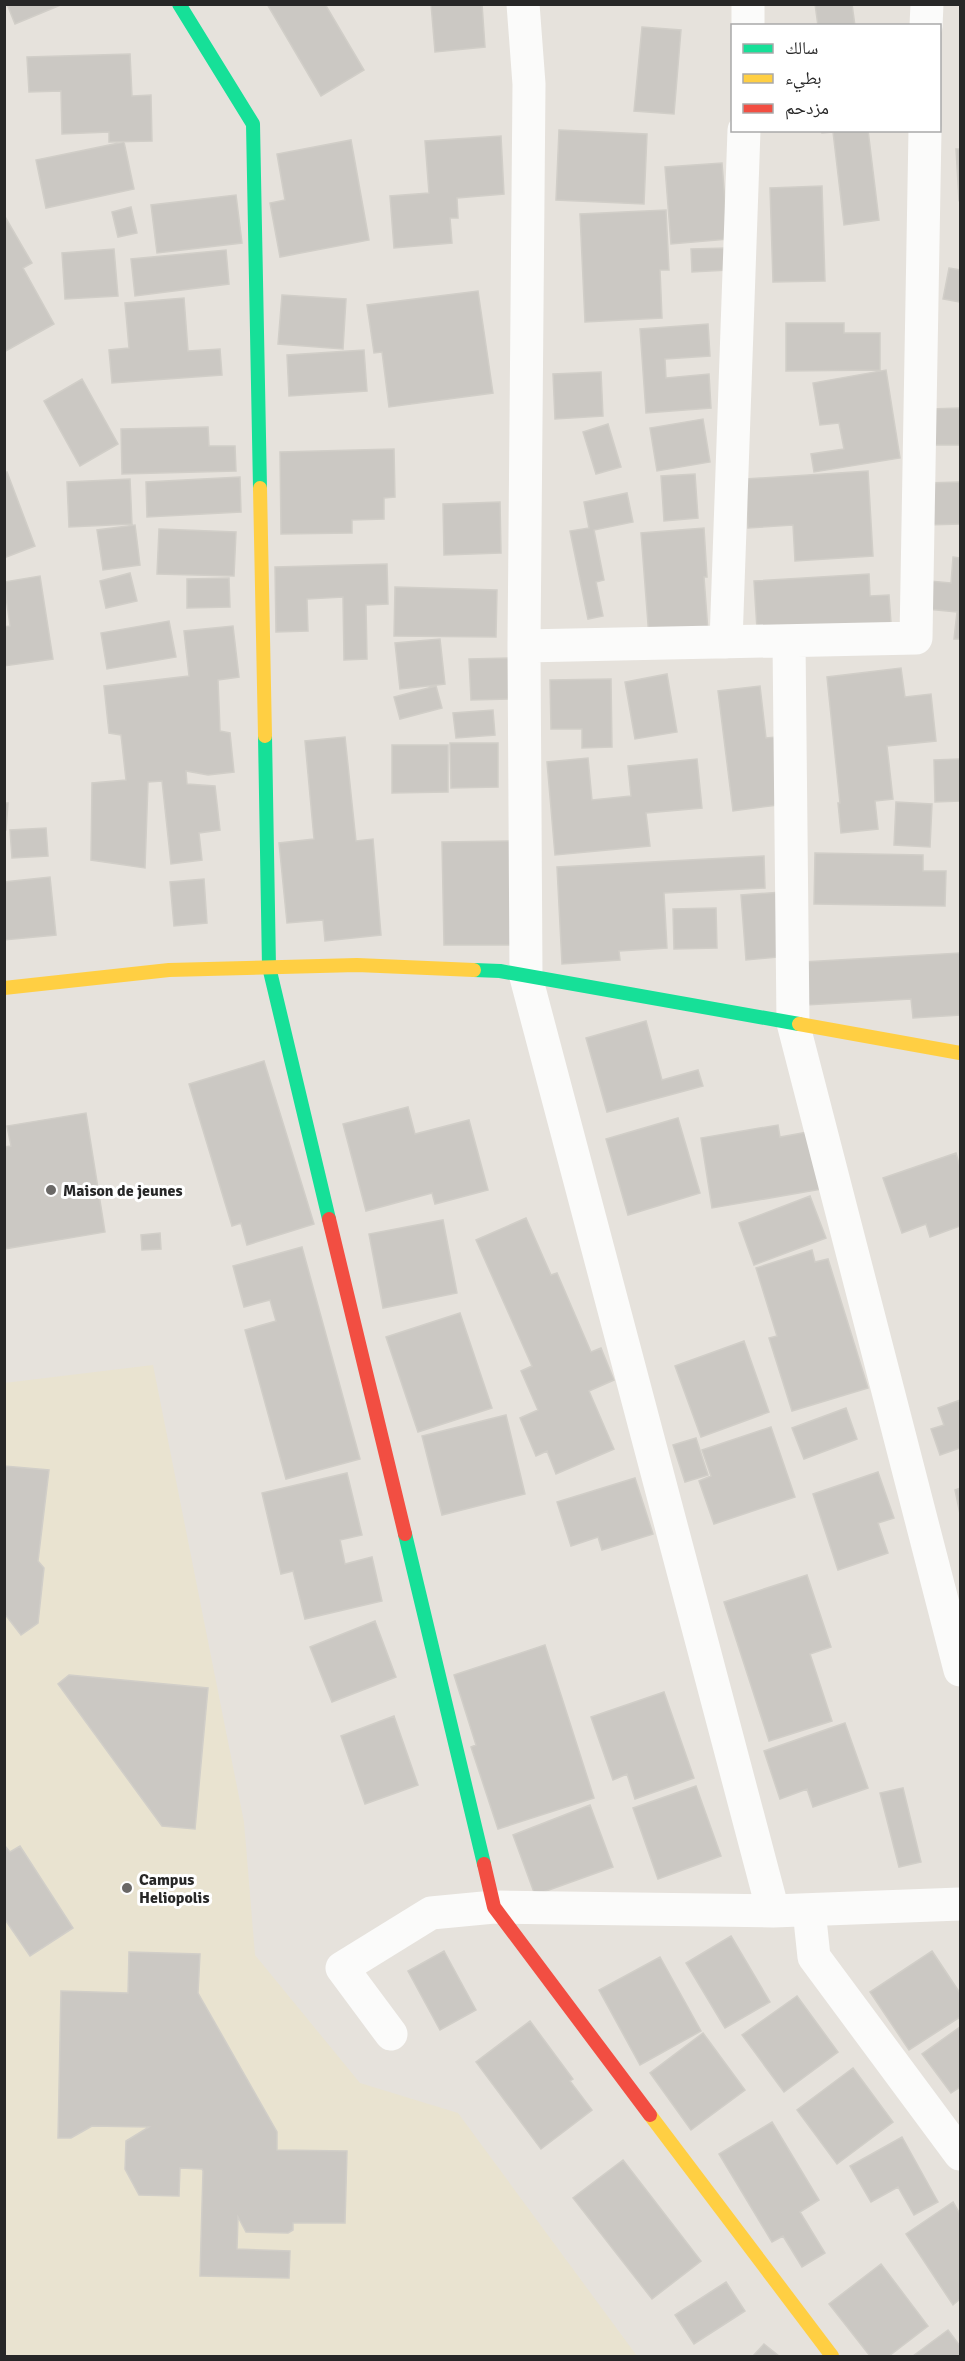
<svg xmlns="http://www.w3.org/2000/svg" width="965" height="2361" font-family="Signika,'Noto Naskh Arabic',sans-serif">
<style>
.education{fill:#e9e3d0}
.building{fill:#cbc8c3;stroke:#d1cec8;stroke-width:1.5}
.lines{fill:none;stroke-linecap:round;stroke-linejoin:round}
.street{stroke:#fbfbfa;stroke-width:33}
.fast{stroke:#16e098;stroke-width:14}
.slow{stroke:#ffcf43;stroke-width:14}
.jam{stroke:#f24e42;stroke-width:14}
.poi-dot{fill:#6a6866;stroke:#fff;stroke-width:2}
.labels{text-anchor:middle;stroke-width:6;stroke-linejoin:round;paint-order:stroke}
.poi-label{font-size:16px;font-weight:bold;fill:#272727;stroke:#fff;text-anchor:start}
</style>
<rect width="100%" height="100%" fill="#e6e2dc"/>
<path class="education" d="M153 1365 244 1822 255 1955 360 2083 458 2113 637 2356H5L4 1383Z"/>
<path class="building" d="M7 4H63L15 24Z
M267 4H325L364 70 321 96Z
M431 4H482L485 47 435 52Z
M815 4H852L855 26H818Z
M642 27 681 30 674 114 634 111Z
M130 54 132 96 151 95 152 141 109 142V132L62 134 61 91 29 92 27 57Z
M559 130 647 134 644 204 556 200Z
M822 130H868L879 220 844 225 833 132 822 133Z
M501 136 504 194 457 198 458 218H450L452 243 394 248 390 196 429 193 425 141Z
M351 140 369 240 280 257 270 203 285 200 277 154Z
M124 142 134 189 46 208 36 160Z
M956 149H960V199L959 200Z
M722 163 728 239 671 244 665 167Z
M822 186 825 281 773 282 770 188Z
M236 195 242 243 157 253 151 205Z
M131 207 137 233 118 237 112 212Z
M666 210 669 270H660L662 318 585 322 580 214Z
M4 215 32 263 23 268 54 324 4 352Z
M727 248 728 270 692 272 691 249Z
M114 249 118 296 65 299 62 253Z
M226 250 229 284 135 296 131 259Z
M949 268 960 270V302L943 299Z
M478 291 493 393 389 407 382 352 374 353 367 305Z
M282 295 346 299 343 349 278 344Z
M184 298 188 351 220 349 222 375 112 383 109 350 129 348 125 303Z
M786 323H844V333H880V370L786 371Z
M708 324 710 356 665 359 666 378 709 374 711 408 646 413 640 329Z
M364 350 367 391 289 396 287 355Z
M886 370 900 458 814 472 811 454 844 449 839 423 820 425 813 383Z
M601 372 603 416 555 419 553 374Z
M82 379 118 444 80 466 44 401Z
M960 408V445H930V409Z
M703 419 710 462 657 471 650 428Z
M608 424 621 467 596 474 583 432Z
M208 427 209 446H235L236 471 122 474 121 429Z
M394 449 395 497 384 498V519L352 520V533L281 534 280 452Z
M868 471 873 556 795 561 793 525 748 528 746 479Z
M7 472 35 546 4 558V473Z
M695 474 698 518 664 521 661 476Z
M240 477 241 512 147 517 146 482Z
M130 479 132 524 69 527 67 482Z
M960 482V524L926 525 925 483Z
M627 493 633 522 594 530 604 580 596 582 603 616 588 619 570 531 589 528 584 502Z
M500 502 501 553 444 555 443 504Z
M135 525 140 565 103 570 97 530Z
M704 528 707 577H704L709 645 650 650 641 533Z
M159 529 236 532 234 576 157 574Z
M953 557 960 558V639H954L957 612 927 609 930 581 951 583Z
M387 564 388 604 366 605 367 659 344 660 343 597 307 599 308 631 276 632 275 567Z
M130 573 137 601 106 608 100 581Z
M869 574 870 596 889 595 891 623 757 629 754 581Z
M40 576 53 659 4 666V627L10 626 4 582Z
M229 578 230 607 187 608V579Z
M395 587 497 590 496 637 394 636Z
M169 621 176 657 107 669 101 633Z
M233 626 239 677 218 680 220 731 230 733 234 772 208 775 186 771 187 784 215 786 220 830 199 833 202 860 171 864 162 781 148 782 145 868 91 860 92 783 126 780 121 735 109 733 104 686 189 676 184 631Z
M440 639 445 684 400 689 395 643Z
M514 658 515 699 471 700 469 659Z
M901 668 905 697 931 694 936 741 887 746 893 799 875 801 878 829 841 833 838 803H840L827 677Z
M667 674 677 732 635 739 625 682Z
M611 679 612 747 582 748V729H551L550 680Z
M436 686 442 708 400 719 394 697Z
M760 686 766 738 776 737 785 804 733 811 718 691Z
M493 710 495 735 456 738 453 713Z
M345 737 356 841 373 839 381 935 325 941 323 920 287 923 279 843 314 839 305 741Z
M450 743H498V787L451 788Z
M392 745H448V792L392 793Z
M588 758 592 800 631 796 628 766 697 759 702 808 646 813 650 846 555 855 547 762Z
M960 759V801L935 802 934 760Z
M896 802 932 804 930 847 894 845Z
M4 803H8L6 830H4Z
M46 828 48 856 12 858 10 830Z
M511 841 512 945H444L442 842Z
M815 853 923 855V871H946L945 906 814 904Z
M764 856 765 888 664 893 667 948 619 951 620 960 562 964 557 867Z
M50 877 56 935 4 940V882Z
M204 879 207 923 174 926 170 882Z
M782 892 788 956 746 960 741 895Z
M716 908 717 948 674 949 673 909Z
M960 953V1015L913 1018 911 999 806 1005 803 962Z
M646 1021 662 1080 698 1070 703 1086 607 1112 586 1038Z
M264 1061 314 1224 247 1245 241 1223 232 1226 189 1084Z
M408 1107 415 1134 469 1120 488 1190 435 1204 432 1193 366 1211 343 1124Z
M86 1113 105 1232 4 1249V1147L11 1146 7 1126Z
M678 1118 700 1193 628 1215 606 1139Z
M778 1125 780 1137 818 1130 828 1188 712 1208 701 1138Z
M956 1153 960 1167V1226L930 1237 926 1224 902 1233 883 1178Z
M810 1196 826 1238 754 1265 739 1223Z
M526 1218 551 1275 557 1273 591 1352 601 1348 614 1380 589 1391 614 1449 556 1474 547 1451 536 1456 520 1418 538 1410 521 1371 532 1366 476 1240Z
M443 1220 457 1293 383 1308 369 1234Z
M160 1233 161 1249 142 1250 141 1235Z
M302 1247 360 1459 286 1479 245 1330 276 1321 270 1300 244 1307 233 1266Z
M812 1250 815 1262 828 1259 868 1388 792 1411 769 1338 777 1336 756 1268Z
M460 1313 492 1408 418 1432 386 1337Z
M744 1341 769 1412 701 1437 675 1366Z
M960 1400V1448L940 1455 931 1429 944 1425 938 1408Z
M846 1408 857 1439 804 1459 792 1428Z
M506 1415 525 1494 442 1515 422 1436Z
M771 1427 795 1497 714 1524 699 1481 711 1476 702 1450Z
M696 1438 708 1475 685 1482 673 1445Z
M4 1466 49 1470 38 1561 44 1568 38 1623 21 1635 4 1613Z
M878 1472 894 1518 878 1523 888 1553 838 1570 813 1494Z
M347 1473 362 1535 340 1540 345 1564 372 1557 382 1601 305 1619 293 1571 281 1574 262 1493Z
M635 1478 653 1534 602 1550 598 1537 571 1546 557 1502Z
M960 1488V1514L955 1490Z
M807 1575 831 1647 810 1654 832 1721 769 1741 724 1602Z
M375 1621 396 1677 332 1702 310 1647Z
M545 1645 594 1798 498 1829 471 1747 476 1745 454 1675Z
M69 1675 208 1688 195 1829 162 1826 58 1684Z
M664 1692 694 1778 635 1799 627 1774 613 1780 591 1717Z
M394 1716 418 1785 365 1804 341 1736Z
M845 1723 868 1788 813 1807 807 1789 780 1799 764 1751Z
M696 1786 721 1856 658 1879 633 1808Z
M903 1788 921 1862 899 1867 880 1793Z
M590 1805 613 1867 535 1895 513 1835Z
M5 1846 10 1852 20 1846 73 1928 30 1956 4 1918Z
M731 1936 770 2002 725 2028 686 1963Z
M444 1951 476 2010 440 2030 408 1971Z
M932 1951 960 1993V2017L909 2050 870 1992Z
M129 1952 200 1954 198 1993 277 2132V2150L347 2151 345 2223H293V2230L288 2233 246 2232 238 2217 237 2249 290 2251 289 2278 200 2276 203 2171 202 2169 180 2168 179 2196 139 2195 125 2169 126 2141 149 2127 92 2126 71 2138H58L61 1991 128 1993Z
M660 1957 701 2031 640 2065 599 1990Z
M797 1996 838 2052 784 2092 742 2035Z
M530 2021 573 2079 570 2081 592 2110 541 2149 476 2062Z
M960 2027V2087L951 2093 922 2054Z
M703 2033 745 2090 691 2130 650 2073Z
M853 2068 893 2122 837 2164 797 2110Z
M772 2122 819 2200 800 2212 825 2253 802 2267 783 2236 772 2242 719 2154Z
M902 2137 938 2202 914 2215 898 2187 871 2202 850 2166Z
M623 2160 701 2261 652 2299 573 2198Z
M953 2202 960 2214V2299L953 2305 906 2234Z
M881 2264 928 2326 889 2356H870L829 2304Z
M726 2282 745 2311 694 2344 675 2315Z
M948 2330 960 2346V2356H913Z
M764 2344 779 2356H753Z"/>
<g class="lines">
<path class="street" d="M523 4 529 84 524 646 526 977 773 1911
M748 26V4
M926 26 927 4
M789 641 793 1023 960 1670
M726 642 744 130
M524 646 916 638 925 130
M809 1910 814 1957 960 2154
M391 2034 342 1968 431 1913 494 1907 773 1911 960 1904"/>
<path class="fast" d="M179 4 253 124 260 488
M265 736 269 967 329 1219
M474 970 500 971 799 1024
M405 1534 484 1864"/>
<path class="slow" d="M260 488 265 736
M4 988 169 970 357 965 474 970
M799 1024 960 1053
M650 2115 832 2356"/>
<path class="jam" d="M329 1219 405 1534
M484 1864 494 1907 650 2115"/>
</g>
<g class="poi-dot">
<circle cx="51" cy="1190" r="6"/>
<circle cx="127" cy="1888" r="6"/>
</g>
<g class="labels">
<g class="poi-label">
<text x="63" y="1196">Maison de jeunes</text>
<text x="139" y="1885">Campus<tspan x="139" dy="18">Heliopolis</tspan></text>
</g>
</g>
<rect width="965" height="2361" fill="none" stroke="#272727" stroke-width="12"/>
<rect x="731" y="24" width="210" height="108" fill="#ffffff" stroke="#a9a9a9" stroke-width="1.5"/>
<rect x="743" y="44" width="30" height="9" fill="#16e098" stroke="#a9a9a9" stroke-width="1.5"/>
<text x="785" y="54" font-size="18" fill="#272727">سالك</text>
<rect x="743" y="74" width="30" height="9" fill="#ffcf43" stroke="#a9a9a9" stroke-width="1.5"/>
<text x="785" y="84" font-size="18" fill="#272727">بطيء</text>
<rect x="743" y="104" width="30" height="9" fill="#f24e42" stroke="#a9a9a9" stroke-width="1.5"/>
<text x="785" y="114" font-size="18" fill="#272727">مزدحم</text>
</svg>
